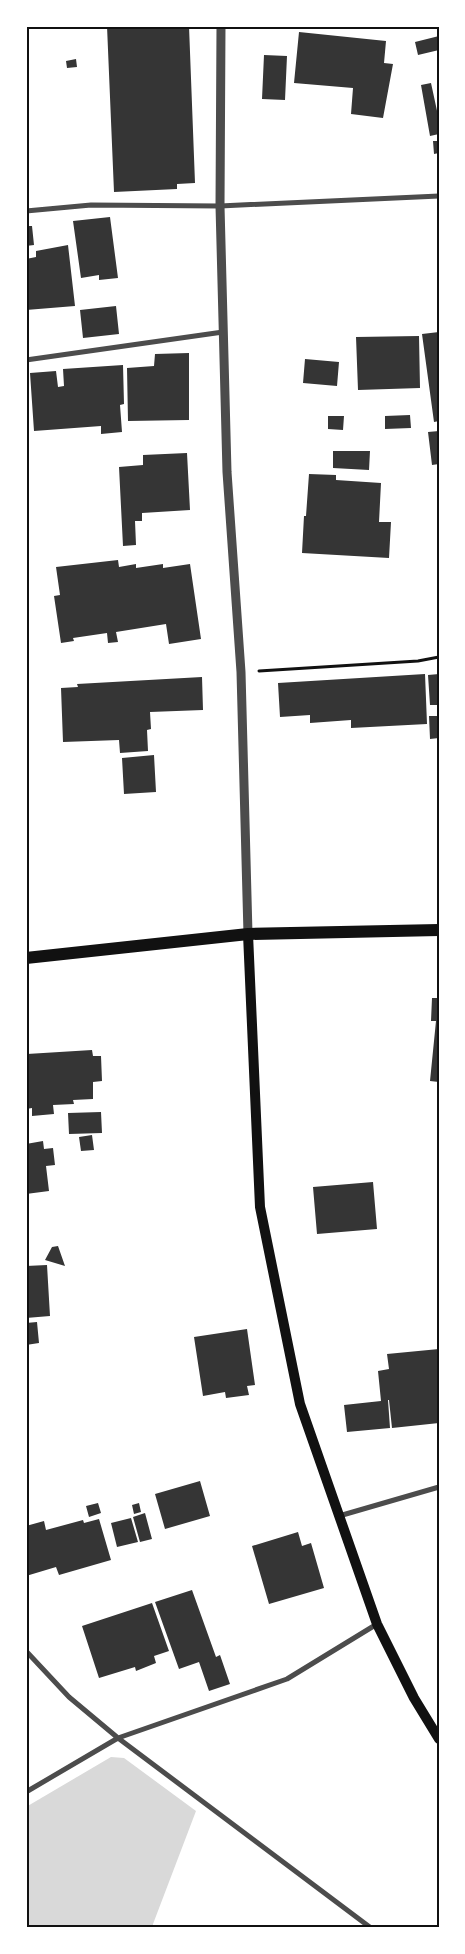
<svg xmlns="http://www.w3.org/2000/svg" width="465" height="1954" font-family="'Sofia Sans Condensed',sans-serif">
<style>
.water{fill:#d9d9d9}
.building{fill:#353535}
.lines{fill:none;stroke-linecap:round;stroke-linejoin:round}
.path{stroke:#111;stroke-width:3}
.minor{stroke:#4c4c4c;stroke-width:5}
.tertiary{stroke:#4c4c4c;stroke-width:9}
.secondary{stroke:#111;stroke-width:10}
.primary{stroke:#111;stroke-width:12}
.neatline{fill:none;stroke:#111;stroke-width:2}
</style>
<rect width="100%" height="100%" fill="#fff"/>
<path class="water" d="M111 1757 124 1758 196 1811 153 1924V1928H26V1807Z"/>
<path class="building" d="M107 26H189L195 183 177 184V189L114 192Z
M299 32 386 41 384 63 393 64 383 118 351 114 353 88 294 83Z
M439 36V50L418 55 415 42Z
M264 55 287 56 285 100 262 99Z
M76 59 77 67 67 68 66 61Z
M431 83 439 120V134L430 136 421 85Z
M433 141H439V153L434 154Z
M110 217 118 278 99 280V275L81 278 73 221Z
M26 226H32L34 245 26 246Z
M68 245 75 306 26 310V259L36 257V251Z
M116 306 119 334 83 338 80 310Z
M439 332V421L434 422 422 334Z
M419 336 420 388 358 390 356 337Z
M189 353V420L128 421 127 368 154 366 155 354Z
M305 359 339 362 337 386 303 383Z
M123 365 124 404 120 405 122 432 101 434V426L34 431 30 373 56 371 58 387 64 386 63 369Z
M410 415 411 428 385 429V416Z
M328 416H344L343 430 328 429Z
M439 431V464L432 465 428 432Z
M333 451H370L369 470 333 468Z
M187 453 190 510 142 513V521H135L136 545 123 546 119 467 143 465V455Z
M309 474 336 475V480L381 483 379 522H391L389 558 302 553 304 516H306Z
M118 560 119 567 136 564V568L163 564V568L190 564 201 639 169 644 166 624 116 632 118 642 108 643 107 633 73 638 74 641 61 643 54 596 60 595 56 567Z
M425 674 427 724 351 728V720L310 723V715L280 717 278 683Z
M439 674V705H430L428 675Z
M202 677 203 710 150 712 151 729 147 730 148 751 120 753 119 740 63 742 61 688 78 687 77 684Z
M429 716H439V738L430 739Z
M154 755 156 792 124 794 122 758Z
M432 998H439V1082L430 1081 436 1021H431Z
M92 1050 93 1056H101L102 1081 93 1082V1099L73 1100 74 1104 53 1105 54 1114 32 1116V1108L26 1109 27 1054Z
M101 1112 102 1133 69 1134 68 1113Z
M92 1135 94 1150 81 1151 79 1137Z
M43 1141 44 1149 53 1148 55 1165 46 1166 49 1191 26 1194V1144Z
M373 1182 377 1229 317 1234 313 1187Z
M58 1246 65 1266 45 1260 52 1247Z
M47 1265 50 1316 26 1318V1266Z
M37 1322 39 1343 26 1345V1323Z
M247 1329 255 1385 247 1386 249 1395 226 1398 225 1392 203 1396 194 1337Z
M439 1349V1423L392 1428 389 1400H388L390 1428 347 1432 344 1405 381 1401 378 1371 389 1369 387 1354Z
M200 1481 210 1516 165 1529 155 1494Z
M98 1503 101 1513 89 1517 86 1506Z
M139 1503 141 1512 134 1514 132 1505Z
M145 1513 152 1539 140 1542 133 1517Z
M131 1518 138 1542 117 1547 111 1523Z
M99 1519 111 1560 59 1575 56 1567 26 1576V1526L44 1521 46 1530 83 1520 84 1523Z
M298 1532 302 1546 311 1543 324 1588 269 1604 252 1546Z
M192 1590 216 1657 220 1655 230 1684 209 1691 199 1662 179 1669 155 1602Z
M152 1603 169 1651 154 1656 156 1663 136 1671 135 1667 99 1678 82 1626Z"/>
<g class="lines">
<path class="path" d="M259 671 418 661 439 657"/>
<path class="minor" d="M26 211 91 205 220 206 439 196
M26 360 223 332
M339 1516 439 1487
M26 1651 69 1697 118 1738 371 1928
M26 1792 118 1738 287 1679 377 1624"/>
<path class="tertiary" d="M221 26 220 206 227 472 241 672 248 934"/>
<path class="secondary" d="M248 934 260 1207 300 1404 377 1624 414 1698 439 1739"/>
<path class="primary" d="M26 958 248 934 439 930"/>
</g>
<rect width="465" height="1954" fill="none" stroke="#ffffff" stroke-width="55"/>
<rect x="28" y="28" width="410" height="1898" class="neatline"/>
</svg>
